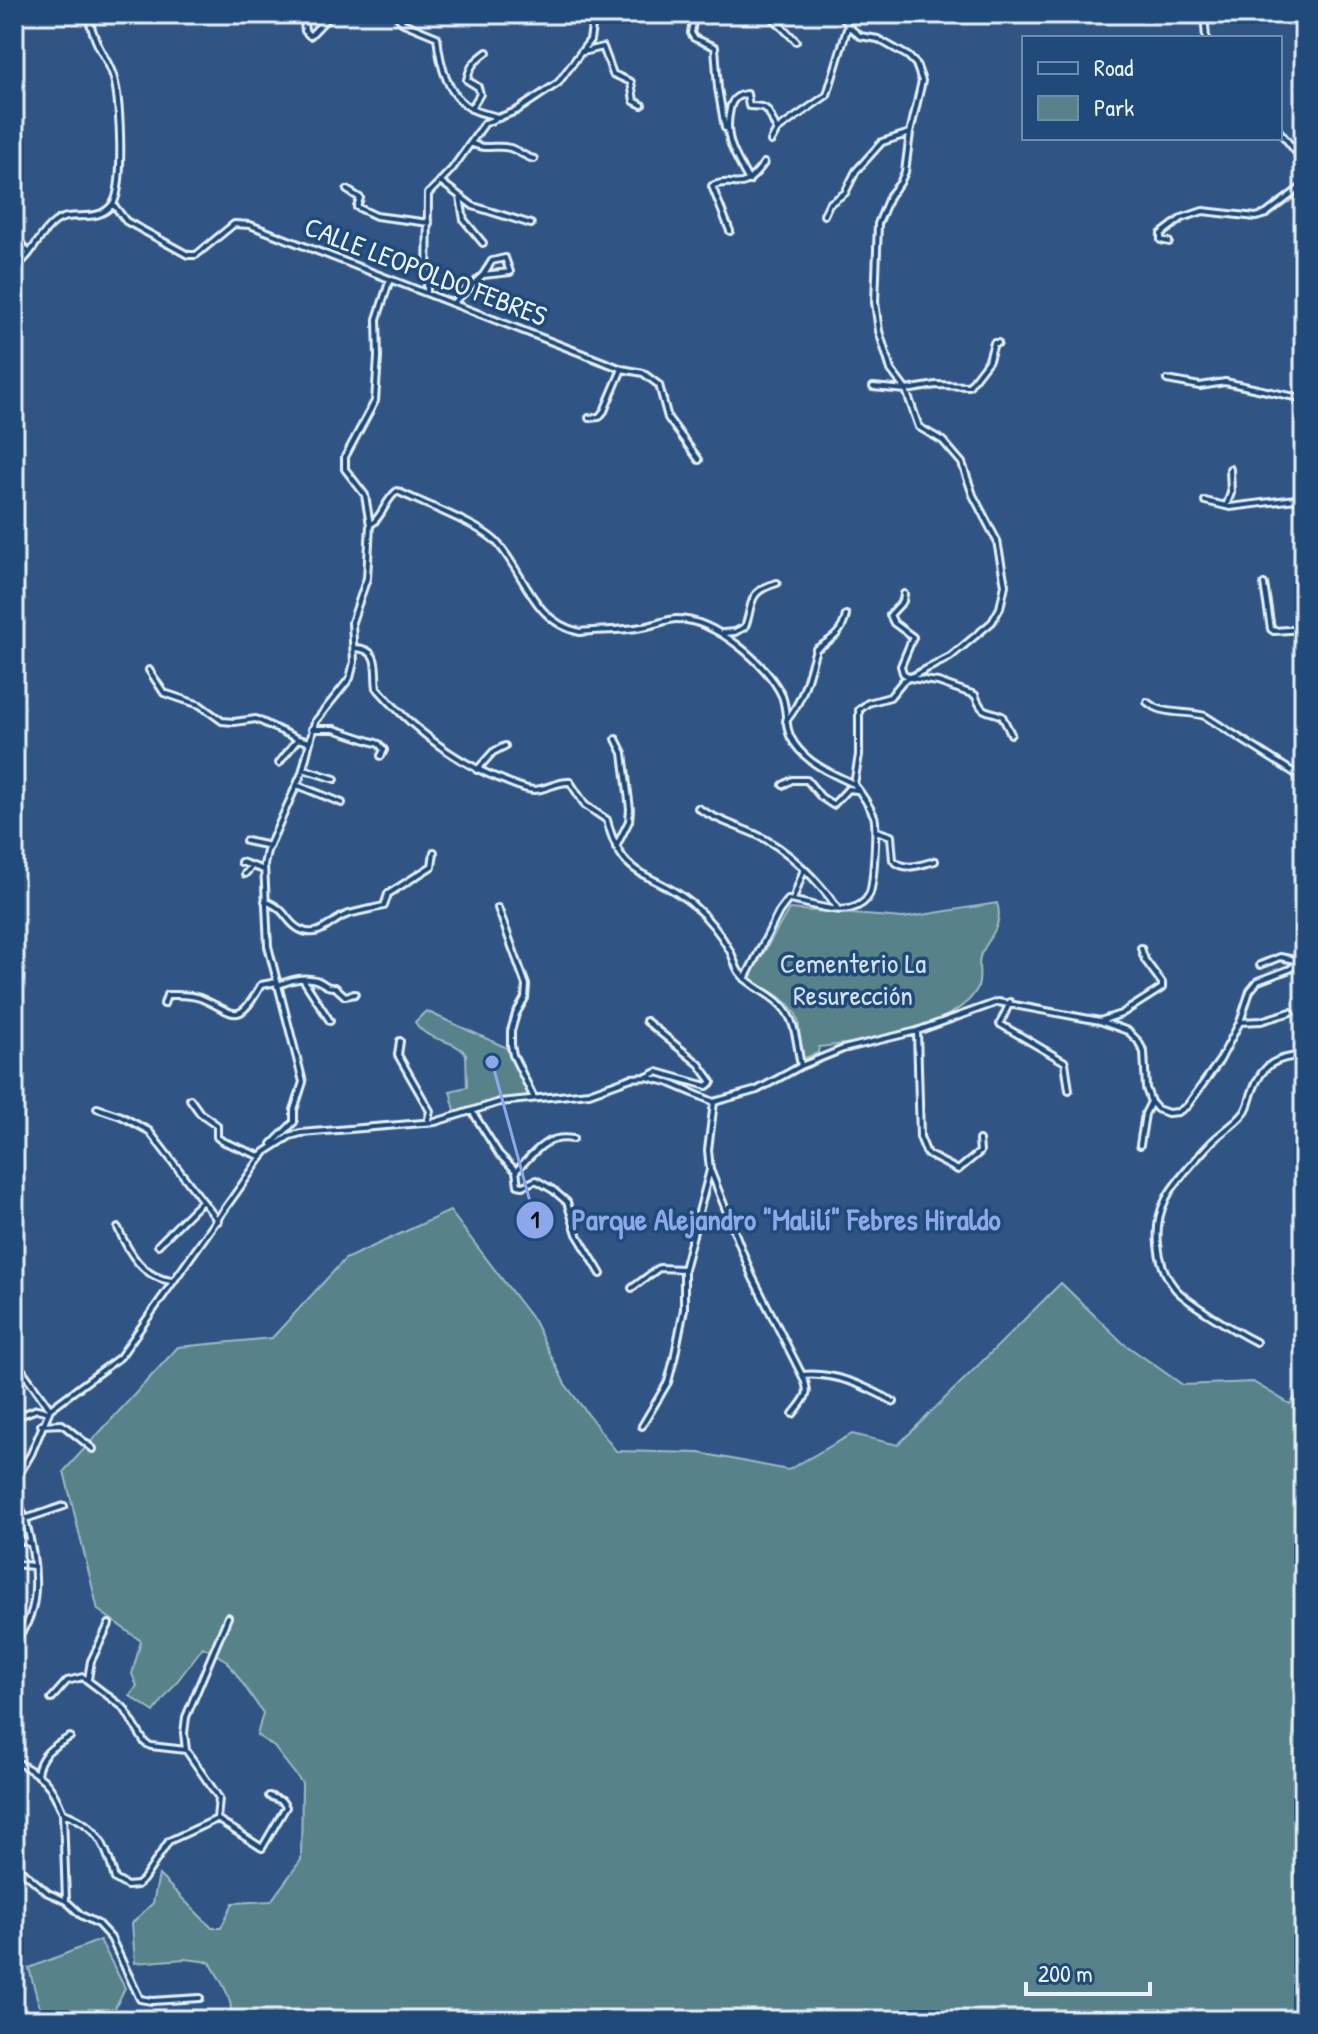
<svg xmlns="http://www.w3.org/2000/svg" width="1318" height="2034" font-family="'Patrick Hand',sans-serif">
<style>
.green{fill:#588289;stroke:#a0bac0;stroke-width:2}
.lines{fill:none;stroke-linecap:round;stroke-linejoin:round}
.minor-casing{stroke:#e8f1f8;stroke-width:10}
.minor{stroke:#1f4a7a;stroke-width:4}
.labels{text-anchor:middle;stroke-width:7;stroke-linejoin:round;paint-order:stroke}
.street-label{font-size:28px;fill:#e8f1f8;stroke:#1f4a7a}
.park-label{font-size:28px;fill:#d2e0e7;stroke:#1f4a7a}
.leader{fill:none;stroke:#8da8ea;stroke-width:3}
.callout-dot{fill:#8da8ea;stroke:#1f4a7a;stroke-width:3}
.mark-label{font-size:24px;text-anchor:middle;font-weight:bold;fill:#111}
.callout-label{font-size:30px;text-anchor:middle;font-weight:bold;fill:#8da8ea;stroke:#1f4a7a;stroke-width:7;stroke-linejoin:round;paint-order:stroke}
</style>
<rect width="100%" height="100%" fill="#305585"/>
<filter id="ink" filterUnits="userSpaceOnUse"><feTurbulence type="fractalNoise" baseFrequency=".0125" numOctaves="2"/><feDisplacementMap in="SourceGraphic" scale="16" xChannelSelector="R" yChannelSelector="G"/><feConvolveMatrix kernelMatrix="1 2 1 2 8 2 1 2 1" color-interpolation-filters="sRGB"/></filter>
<g filter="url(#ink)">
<path class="green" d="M997 903C1004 923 990 937 981 954 976 965 983 977 977 989 956 1029 860 1043 819 1047L818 1053 802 1059C797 1046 801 1033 798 1020 792 999 765 990 749 978L789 909 903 918Z
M426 1011 505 1047 524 1071 536 1096 504 1099 456 1114 450 1091 467 1087 466 1054C452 1037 427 1043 415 1022Z
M450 1211 534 1321 565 1384 616 1451 700 1453 788 1470 852 1434 898 1445 1061 1283 1123 1343 1183 1385 1253 1382 1290 1404 1304 1387V2020H230C236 2000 219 1979 210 1962L185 1959 135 1963 132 1923 153 1903 159 1875 212 1928H221L233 1903 271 1901 301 1860 302 1783 274 1747 257 1735 263 1713 227 1661 203 1647 154 1712 130 1696 137 1686 132 1674 141 1641 98 1610 64 1471 178 1347 272 1338 345 1259Z
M100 1940 125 1988 109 2020H43L29 1968Z"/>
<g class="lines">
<defs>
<path id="minor" d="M303 14 305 31 310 36 331 14
M395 14 403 23 437 37C440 65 447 97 474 110 482 114 491 114 499 118
M699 14 693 22 691 33 694 38 715 47 718 88 725 128
M769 14 796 41
M1204 14 1206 38
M583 52 603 47 613 74 631 82 634 101 642 105
M471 109 480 94 478 87 467 80C470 65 475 61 487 52
M777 130 827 95 848 26
M1280 132 1304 162
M471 143C485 151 496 144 510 148 519 151 525 157 534 159
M440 181 473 206 531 224
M749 181C735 155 723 139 730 109 732 99 737 95 747 94L749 106C772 106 767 111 777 130L771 141
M347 190 360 198 357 207 376 216 429 223
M460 197 464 220 483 243
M113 204 126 221 188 255H196L234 224 250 225 622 369 643 373 659 385 668 418 699 460
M824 215 829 204 845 193 856 171 882 142 910 133
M730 231 712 186C736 175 739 198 764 163
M14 236 29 253
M1169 242 1161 240V234L1182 218 1203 211 1256 217 1266 214 1304 185
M14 267C32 258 38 234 55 222 72 209 95 225 112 205 125 190 120 104 115 83 113 70 106 60 100 49 94 38 91 26 87 14
M427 293 428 194 452 169 485 123 516 111 558 83 590 40 594 14
M453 303 483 275 492 261 505 258 510 272 483 275
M1167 380 1200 386 1225 382 1304 399
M873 387 906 390 936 385 969 386 989 360 994 343H998
M589 418 599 417 604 411 622 369
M1205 501 1230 507 1304 498
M1226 506 1231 493 1230 469
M370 525C382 518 385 500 397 491 423 504 483 525 499 545 526 577 535 623 580 632 600 630 622 631 642 627 653 626 666 619 677 619 714 619 768 664 782 696 788 711 784 730 794 743 808 764 832 774 854 784
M1264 584 1271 629 1274 631 1304 629
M904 594 903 601 890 615 894 623 913 637 901 666 903 673 910 678 938 682 975 695C984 716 984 708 1002 716L1011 734
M723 633 735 632 745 627C754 603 746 592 777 583
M355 648C382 649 374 671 377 688 412 728 454 762 503 780 513 784 523 789 534 790 546 790 557 781 570 782L585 805 607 820C623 883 650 869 691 903 707 917 720 932 730 951 734 958 735 967 740 973 747 983 760 989 770 996 797 1014 795 1035 801 1066
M149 670 164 693 200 705 222 721 234 722 256 719 298 739 309 742
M1147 702C1164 716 1185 710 1205 716L1304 779
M786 721C804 700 808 675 816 649 831 640 843 633 846 615
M312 729H334L379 744 384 750 381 756
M279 763 298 739
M303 769 335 779
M477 770 493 752 505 746
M297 785 342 803
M783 785 792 780H807L821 797 833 805 848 789 857 790
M698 808C716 820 735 825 755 834 787 848 819 881 838 909
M876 831 891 836 893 860C906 872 919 865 935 861
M246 841 270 846
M616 847 629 821 630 809 623 753 616 739
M241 862 264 870
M245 874 252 866
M793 900 804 869
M265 901C288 910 284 920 299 929 319 940 330 921 346 915 358 911 371 909 384 906L388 894 432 866 434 852
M498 908 526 985 525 998 516 1014 511 1031V1045L513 1055 534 1098
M1260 965 1280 957 1300 961
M303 979 330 1021
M745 979 779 912 788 900C809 902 841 918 861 904 864 902 867 899 869 895 874 886 877 824 874 816 869 805 861 793 854 784L859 755V710L868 703 890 697 903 681 950 657 992 622 1000 608 1005 585 997 541 973 495 962 463 943 441 919 427 906 390 891 370 879 331 875 302 878 224 890 195 900 183 905 172 910 133 922 81 916 64 908 56 878 39 860 36 848 26 842 14
M277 986C289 980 302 976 316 980 325 983 325 988 335 987L345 996 355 994
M1010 1002 1000 1024 1065 1062 1069 1090
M164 1004 167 995C178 995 189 994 200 998 236 1013 237 1028 261 985L277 982
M646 1021 699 1064 712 1082 707 1086 657 1072 647 1077
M1100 1021 1121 1014 1162 988V983L1145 960 1141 948
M1240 1022 1261 1021 1291 1012
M917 1031 920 1137 927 1154 958 1170 980 1152 979 1140
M400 1041 398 1055 430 1111 427 1123
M190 1099 200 1113 217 1125V1137L222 1141 262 1157
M97 1108 121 1116 149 1131 218 1221
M472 1111 499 1154 516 1171 518 1185 523 1186 536 1180 553 1190 567 1202 577 1234 601 1274
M272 1144 294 1122V1110L303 1082 268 946 264 865 267 851 302 773 315 722 350 678 354 662 352 622 367 578 370 525 365 495 345 469V457L375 401 378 357 377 319 390 279
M1140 1145 1145 1114 1151 1102
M517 1170C535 1152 546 1134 573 1139
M711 1172 752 1276 802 1375C836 1372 865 1386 894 1402
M118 1228C129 1253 143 1278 172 1281
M158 1245 202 1201
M632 1288 659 1268 684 1269
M1256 1342C1238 1333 1184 1301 1174 1287 1156 1264 1152 1226 1166 1199 1173 1184 1196 1159 1208 1146 1219 1133 1235 1125 1244 1113 1249 1107 1250 1097 1253 1090 1263 1063 1276 1058 1304 1055
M14 1359 50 1409
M793 1414C805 1398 812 1395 802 1375
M14 1418 37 1409 48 1412
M41 1425 62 1424 93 1449
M642 1426 668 1382 674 1359 684 1309V1269L710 1170 708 1150 714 1102
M14 1483 31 1454 50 1409 120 1357 265 1152 290 1136 301 1133 435 1122 500 1102 589 1093 631 1078 647 1077 667 1082 714 1102 757 1090 801 1066 843 1049 917 1031 998 1002 1100 1021 1128 1031 1138 1041 1144 1052 1146 1088 1151 1102 1157 1109 1168 1113 1178 1112 1187 1106 1220 1060 1240 1022 1250 991 1258 981 1290 969 1304 958
M14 1489C16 1499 22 1509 25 1519 35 1555 46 1612 14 1640
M25 1519 64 1506
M14 1538 29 1543
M14 1564 33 1566
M88 1679 91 1661 109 1624
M186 1750 184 1733 186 1717 228 1617
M14 1760C43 1777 50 1781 63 1813 98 1825 106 1845 115 1879L127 1886 137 1885 143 1880 169 1841 217 1819 219 1798 186 1750 151 1746 145 1743 124 1708 83 1677 67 1681 51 1699
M37 1774C40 1753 54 1746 70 1737
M63 1813 66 1901
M217 1819 262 1848 286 1807 282 1801 269 1796
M14 1864 48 1893 66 1901 81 1915 98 1924 111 1938 140 1999 152 2001 200 1998"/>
</defs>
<use href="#minor" class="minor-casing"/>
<use href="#minor" class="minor"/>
</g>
</g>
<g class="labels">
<g class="street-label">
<text transform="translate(426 271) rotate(21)" y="10">CALLE LEOPOLDO FEBRES</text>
</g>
<g class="park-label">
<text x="853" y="973">Cementerio La<tspan x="853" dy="32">Resurección</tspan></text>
</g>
</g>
<path class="leader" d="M492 1062L535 1220"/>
<g class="callout-dot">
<circle cx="492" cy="1062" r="8"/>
<circle cx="535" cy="1220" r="20"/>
</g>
<g class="mark-label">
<text x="535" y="1228">1</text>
</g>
<g class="callout-label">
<text x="786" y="1230">Parque Alejandro "Malilí" Febres Hiraldo</text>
</g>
<rect width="1318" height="2034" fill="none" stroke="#1f4a7a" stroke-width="48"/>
<rect x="24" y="24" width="1270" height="1986" fill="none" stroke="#e8f1f8" stroke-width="3" filter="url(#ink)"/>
<rect x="1022" y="36" width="260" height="104" fill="#1f4a7a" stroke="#6f8dac" stroke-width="2"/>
<rect x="1038" y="62" width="40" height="12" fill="#1f4a7a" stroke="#6f8dac" stroke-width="2"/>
<text x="1094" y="76" font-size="24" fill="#e8f1f8">Road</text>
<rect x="1038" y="96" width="40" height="24" fill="#588289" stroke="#6f8dac" stroke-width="2"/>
<text x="1094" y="116" font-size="24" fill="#e8f1f8">Park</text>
<path d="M1026 1982v12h124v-12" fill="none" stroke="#e8f1f8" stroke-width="4"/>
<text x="1038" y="1982" font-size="24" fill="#e8f1f8" stroke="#1f4a7a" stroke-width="6" paint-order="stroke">200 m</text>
</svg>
